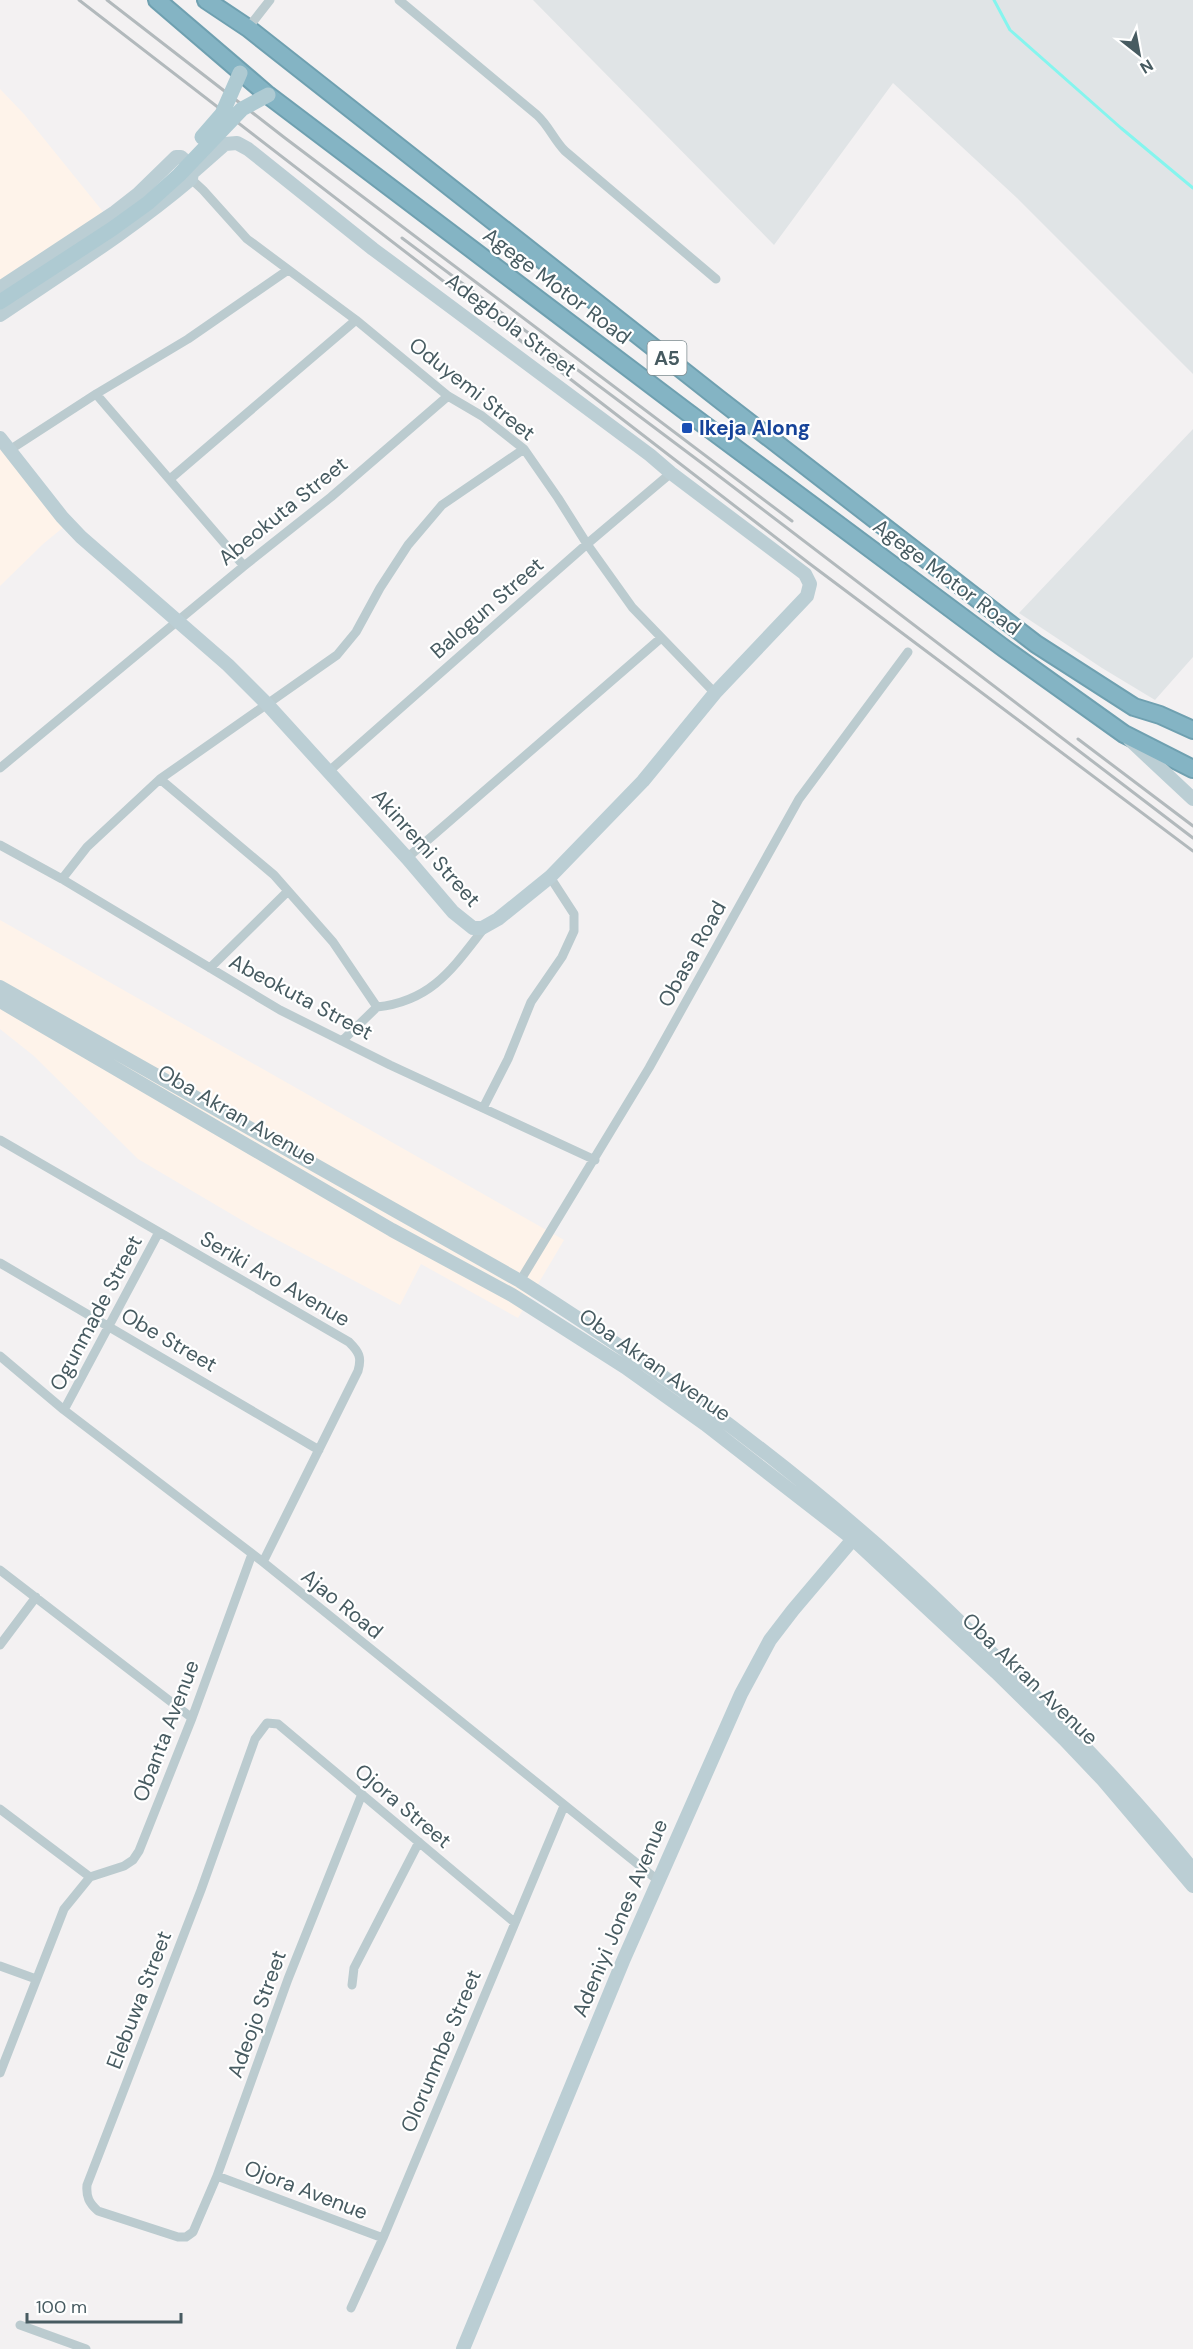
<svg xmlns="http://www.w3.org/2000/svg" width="1193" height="2349" font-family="'DM Sans',sans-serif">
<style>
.commercial{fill:#fef3ea}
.airport{fill:#e0e4e6}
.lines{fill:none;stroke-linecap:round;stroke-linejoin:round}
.stream{stroke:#85f5ee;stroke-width:3}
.highway-casing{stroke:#6fa0b0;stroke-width:20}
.street{stroke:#bbcbcf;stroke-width:9}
.secondary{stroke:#bbced4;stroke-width:14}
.highway{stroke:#84b4c4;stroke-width:16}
.rail{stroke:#b2b9bc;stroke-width:3}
.primary-bridge{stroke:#aecad2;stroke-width:15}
.transit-dot{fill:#1a4fb4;stroke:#fff;stroke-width:2}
.labels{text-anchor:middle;stroke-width:4.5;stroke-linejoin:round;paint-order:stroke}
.shield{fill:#fff;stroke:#7e8c90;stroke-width:1.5}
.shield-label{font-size:20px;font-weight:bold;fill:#475b61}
.street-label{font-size:21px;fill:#475b61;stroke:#fff}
.transit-label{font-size:21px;font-weight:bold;fill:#164399;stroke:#fff;text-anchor:start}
</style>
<rect width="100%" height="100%" fill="#f3f1f2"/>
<path class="commercial" d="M0 89 24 114 121 234 0 315Z
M0 430 65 526 43 544 0 586Z
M0 920 564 1240 518 1318 421 1264 400 1305 255 1228 138 1159 34 1056 0 1029Z"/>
<path class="airport" d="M533 0H1193V374L1017 198 893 83 774 245Z
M1193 429V657L1155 700 1102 668 1019 613Z"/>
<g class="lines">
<path class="stream" d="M994 0 1010 30 1121 128 1193 188"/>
<defs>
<path id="highway" d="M157 0 268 95 683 409 1005 649 1124 734 1193 769
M206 0 248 28 719 399 1036 644 1134 707 1160 715 1193 730"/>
</defs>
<use href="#highway" class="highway-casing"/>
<path class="street" d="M399 0 537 115C549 126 554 140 565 151L716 279
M248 28 270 0
M191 179 203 190 247 239 356 320 448 396 482 416 524 449 558 498 587 544 632 607 715 693
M96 394 244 566
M8 451 96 394 188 339 288 270
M170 479 356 320
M0 768 244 566 331 497 448 396
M328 772 587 544 671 473
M160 779 274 875 333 942 377 1007 342 1041
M0 845 62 879 280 1010 390 1065 595 1160
M407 858 661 638
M62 879 87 847 160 779 337 655 356 632 380 588 408 545 442 505 524 449
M210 968 288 891
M377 1007C432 1001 453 968 485 927
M483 1108 508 1059 531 1002 562 957 574 931V914L550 877
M0 1140 349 1342C359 1352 362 1357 358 1371L263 1562
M0 1263 319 1450
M520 1281 649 1068 799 799 908 652
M0 1356 64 1410 263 1562 660 1882
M64 1410 159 1232
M0 1570 192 1718
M0 1645 36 1597
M362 1794 288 1979 217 2176 193 2232 186 2237H178L98 2211C89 2203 86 2197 87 2185L201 1890 255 1739 267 1723 278 1724 514 1922
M0 1809 90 1877
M0 1966 36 1979
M352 1985 354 1968 419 1842
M0 2073 64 1909 90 1877 124 1866 133 1860 139 1851 192 1718 252 1554
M217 2176 383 2238
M351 2308 383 2238 564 1806
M20 2325 86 2349"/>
<path class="secondary" d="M0 288 115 212 138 194 176 157H181C189 164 193 168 191 179 131 230 65 271 0 315
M0 438 62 517 81 537 228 665 267 704 407 858 453 912 473 928H482L498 919 550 877 643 781 715 693 807 596 810 584 805 574 671 473 650 455 373 249 248 149 237 143 225 144 192 173
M1130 740 1193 799
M0 987 520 1281C639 1356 753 1438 860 1530 914 1576 964 1626 1015 1676 1077 1738 1138 1801 1193 1870
M0 1001 392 1230 512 1295 625 1367 705 1424 853 1539 996 1672 1064 1739 1103 1780 1193 1886
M463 2349 623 1961 741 1694 770 1640 793 1610 859 1532"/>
<use href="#highway" class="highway"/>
<path class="rail" d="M79 0 810 564 1193 851
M107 0 285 138 792 521
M402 238 715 473 1193 838
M1078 739 1193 826"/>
<path class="primary-bridge" d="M202 137 222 114 240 73
M0 302 112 229 148 203 179 175 242 109 268 95"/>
</g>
<rect class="transit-dot" x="681" y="422" width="12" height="12" rx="3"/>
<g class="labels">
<rect class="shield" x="647.5" y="341" width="39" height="34" rx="4.5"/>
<g class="shield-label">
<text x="667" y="365">A5</text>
</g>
<g class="street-label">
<text transform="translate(557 286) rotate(37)" y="7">Agege Motor Road</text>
<text transform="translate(511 325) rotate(37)" y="7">Adegbola Street</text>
<text transform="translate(472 389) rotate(38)" y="7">Oduyemi Street</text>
<text transform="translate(283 511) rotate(-39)" y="7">Abeokuta Street</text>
<text transform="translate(947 577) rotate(37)" y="7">Agege Motor Road</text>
<text transform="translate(487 608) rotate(-41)" y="7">Balogun Street</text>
<text transform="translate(426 848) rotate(48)" y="7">Akinremi Street</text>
<text transform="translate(692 954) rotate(-61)" y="7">Obasa Road</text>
<text transform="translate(301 997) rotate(28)" y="7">Abeokuta Street</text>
<text transform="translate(237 1115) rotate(30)" y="7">Oba Akran Avenue</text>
<text transform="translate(275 1279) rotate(30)" y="7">Seriki Aro Avenue</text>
<text transform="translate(96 1313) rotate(-62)" y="7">Ogunmade Street</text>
<text transform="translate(169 1340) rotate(30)" y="7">Obe Street</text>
<text transform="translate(655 1365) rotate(35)" y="7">Oba Akran Avenue</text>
<text transform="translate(342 1604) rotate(39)" y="7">Ajao Road</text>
<text transform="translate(1030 1679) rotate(44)" y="7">Oba Akran Avenue</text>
<text transform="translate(166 1731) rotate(-69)" y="7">Obanta Avenue</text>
<text transform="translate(403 1806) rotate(40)" y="7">Ojora Street</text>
<text transform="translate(620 1918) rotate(-67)" y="7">Adeniyi Jones Avenue</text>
<text transform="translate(139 2000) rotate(-69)" y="7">Elebuwa Street</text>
<text transform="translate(257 2014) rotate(-70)" y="7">Adeojo Street</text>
<text transform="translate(441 2051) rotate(-67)" y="7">Olorunmbe Street</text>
<text transform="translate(306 2190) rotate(21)" y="7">Ojora Avenue</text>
</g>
<g class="transit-label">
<text x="699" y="435">Ikeja Along</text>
</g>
</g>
<g transform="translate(1139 54) rotate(149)" stroke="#ffffff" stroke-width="4.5" paint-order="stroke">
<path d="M0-4.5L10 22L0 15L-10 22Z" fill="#475b61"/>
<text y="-9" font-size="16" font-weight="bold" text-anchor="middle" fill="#475b61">N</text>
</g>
<path d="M27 2313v9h154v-9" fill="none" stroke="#475b61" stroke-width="3"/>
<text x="36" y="2313" font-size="18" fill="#475b61" stroke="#ffffff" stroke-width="4.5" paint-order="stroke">100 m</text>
</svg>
